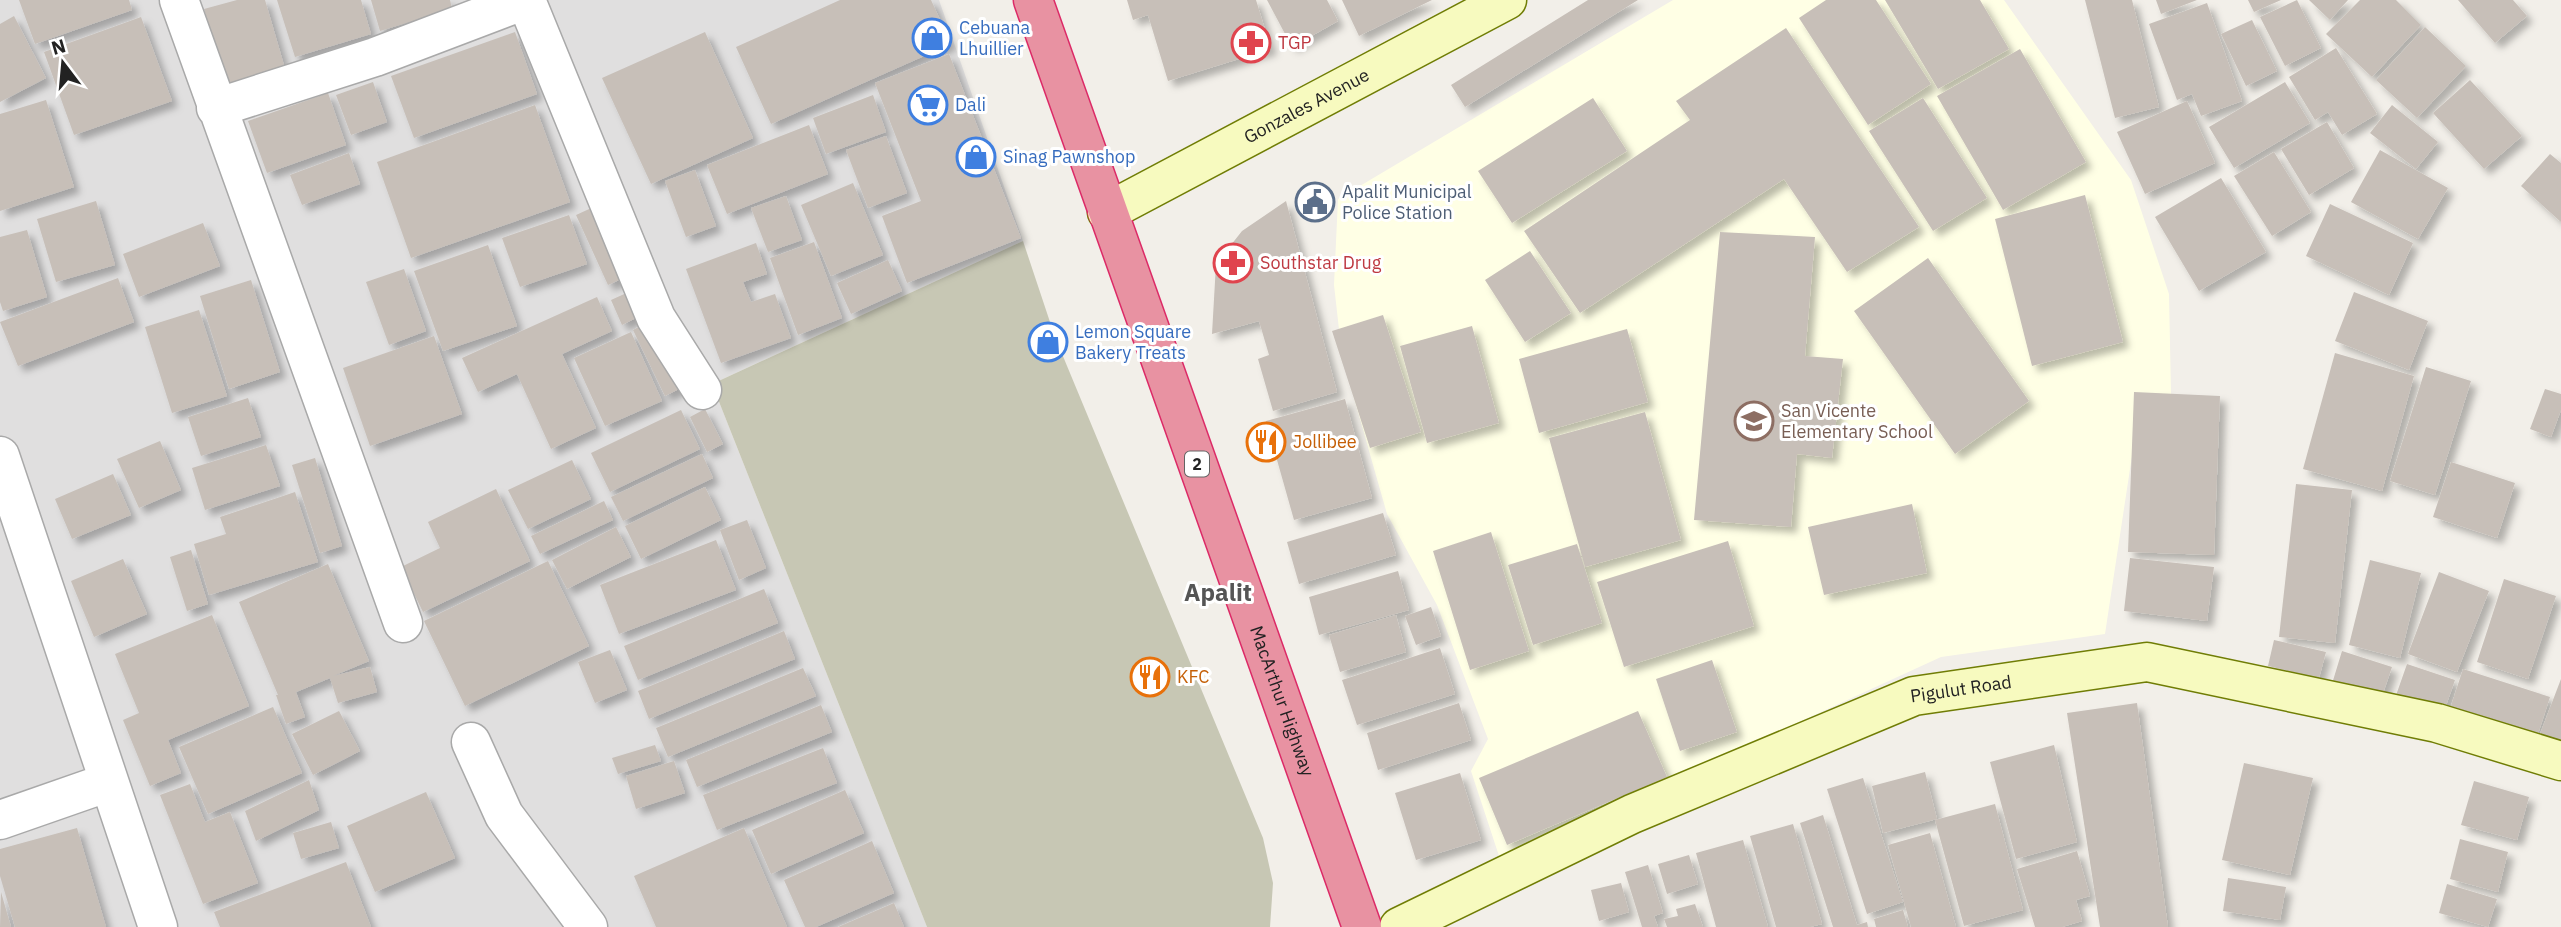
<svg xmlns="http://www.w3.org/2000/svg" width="2561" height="927" font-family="'IBM Plex Sans',sans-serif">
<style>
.residential{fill:#e0dfdf}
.education{fill:#ffffe5}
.construction{fill:#c7c7b4}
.building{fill:#c7bfb8;filter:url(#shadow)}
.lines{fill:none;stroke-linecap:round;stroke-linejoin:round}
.street-casing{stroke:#a9a9a9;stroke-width:41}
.secondary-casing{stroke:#707d05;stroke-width:41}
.highway-casing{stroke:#dc2a67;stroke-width:41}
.street{stroke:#fff;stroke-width:38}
.secondary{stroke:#f7fabf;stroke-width:38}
.highway{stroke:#e892a2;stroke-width:38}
.labels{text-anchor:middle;stroke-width:6;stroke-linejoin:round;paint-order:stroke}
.shield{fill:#fff;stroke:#646464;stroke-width:2}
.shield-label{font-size:16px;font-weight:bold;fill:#222}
.shop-label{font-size:18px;fill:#366cbe;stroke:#fff;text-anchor:start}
.health-label{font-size:18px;fill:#be3a42;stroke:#fff;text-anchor:start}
.street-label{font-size:18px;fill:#222;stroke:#fff}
.service-label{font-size:18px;fill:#4e5e75;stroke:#fff;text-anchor:start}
.education-label{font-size:18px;fill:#785e54;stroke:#fff;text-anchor:start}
.food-label{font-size:18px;fill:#c56008;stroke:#fff;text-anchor:start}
.district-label{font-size:24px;font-weight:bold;fill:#555;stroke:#fff}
</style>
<defs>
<filter id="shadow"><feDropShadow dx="6" dy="6" stdDeviation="3.5" flood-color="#0004"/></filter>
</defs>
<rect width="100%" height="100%" fill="#f2efe9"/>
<path class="residential" d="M0 0H939L1023 241 712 384 927 927H0Z"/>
<path class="education" d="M1673 0H2004L2131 180 2169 294 2171 394 2135 436 2105 634 1941 657 1500 859 1471 771 1488 739 1437 605 1387 514 1342 356 1334 285 1338 199Z"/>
<path class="construction" d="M1023 241 1055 337 1263 838 1273 883 1270 927H927L712 384Z"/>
<path class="building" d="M19 0H129L132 10 35 44Z
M237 0H265L286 72 228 89 204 9Z
M277 0H361L371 34 295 57Z
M371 0H450L452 9 380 31Z
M840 0H931L951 44 771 124 736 47Z
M1127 0H1256L1271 49 1168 81 1148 15 1133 20Z
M1267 0H1327L1338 21 1292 47Z
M1342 0H1432L1359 36Z
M1588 0H1638L1465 107 1451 85Z
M1826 0H1876L1931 84 1868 125 1799 18Z
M1885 0H1980L2009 49 1938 89Z
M2085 0H2132L2159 107 2115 118Z
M2156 0H2197L2161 14Z
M2248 0H2281L2254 12Z
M2297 0 2321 48 2285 66 2260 17Z
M2309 0H2348L2330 20Z
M2360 0H2396L2421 25 2372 77 2326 34Z
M2458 0H2513L2527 16 2495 43Z
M2207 3 2242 101 2201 116 2192 94 2177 100 2149 24Z
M14 16 46 78 0 102V24Z
M141 17 172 101 74 135 44 52Z
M2252 20 2277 71 2246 86 2221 34Z
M2425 27 2466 66 2417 118 2376 80Z
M1786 28 1919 227 1847 272 1784 179 1580 313 1524 231 1690 120 1676 101Z
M515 32 537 94 414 138 391 76Z
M705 32 753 138 651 184 602 78Z
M2336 48 2377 114 2342 135 2328 112 2315 120 2289 77Z
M2020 49 2086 162 2003 210 1937 96Z
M949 54 1021 238 907 283 882 216 921 201 875 83Z
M2470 80 2522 136 2484 169 2433 113Z
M373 82 387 122 351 135 336 95Z
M2285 82 2310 123 2234 168 2209 127Z
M328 93 346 145 267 173 248 121Z
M873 95 886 132 826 154 813 118Z
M1593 98 1627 151 1512 223 1478 171Z
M1923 98 1987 198 1933 231 1869 131Z
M46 100 74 187 0 211V114Z
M2187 101 2215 163 2145 194 2117 132Z
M535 105 570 202 411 258 377 162Z
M2392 105 2438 142 2416 169 2370 133Z
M2327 122 2354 168 2309 195 2281 149Z
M809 125 828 174 727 214 707 165Z
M886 136 907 193 868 208 846 150Z
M2380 150 2448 188 2418 239 2351 202Z
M2274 152 2311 212 2272 236 2234 176Z
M349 153 360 184 302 205 290 175Z
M2550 154 2561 163V222L2521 186Z
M695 170 716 226 686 237 665 181Z
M2221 178 2266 252 2199 291 2155 217Z
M853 183 883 255 831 276 801 205Z
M2085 195 2123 342 2032 366 1995 219Z
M786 196 802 240 768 252 751 208Z
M96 201 115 265 56 282 37 219Z
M1286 201 1337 392 1273 411 1258 359 1269 355 1259 321 1212 334 1216 264 1242 231Z
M2330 204 2413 243 2389 295 2306 256Z
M598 205 630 275 608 285 576 215Z
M569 215 587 264 520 287 502 238Z
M203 223 220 266 139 297 123 254Z
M27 230 47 297 3 311 0 302V237Z
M1720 232 1815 237 1805 356 1843 359 1832 458 1797 454 1791 527 1694 520Z
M814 242 842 318 798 335 770 258Z
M756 243 767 274 743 282 751 302 775 294 791 338 721 363 686 269Z
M488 245 517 326 443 351 414 271Z
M1530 251 1571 313 1525 342 1485 280Z
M1928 258 2029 401 1955 454 1854 311Z
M888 260 902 291 851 314 837 283Z
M404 269 426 331 389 345 366 282Z
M118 278 134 322 18 366 0 322Z
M251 280 280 372 229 389 200 296Z
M633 290 644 314 622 325 611 300Z
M2354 292 2428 321 2409 370 2335 341Z
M597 297 612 331 562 354 596 428 551 449 517 374 478 392 462 358Z
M199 310 227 396 172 413 145 327Z
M1383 315 1421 432 1370 448 1332 331Z
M652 320 685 386 665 396 633 330Z
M1472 326 1499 423 1427 443 1400 346Z
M1627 329 1648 402 1539 433 1519 359Z
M631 332 662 401 605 426 574 358Z
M434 336 462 414 370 446 343 368Z
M2335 353 2414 376 2382 491 2303 469Z
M2426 367 2471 381 2435 495 2390 481Z
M2545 389 2561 394V410L2551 437 2530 429Z
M2134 392 2220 396 2214 555 2128 552Z
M248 398 261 437 201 456 188 417Z
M1345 399 1372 498 1294 520 1266 421Z
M705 409 723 444 707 452 690 417Z
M681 410 700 449 610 492 591 453Z
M1645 412 1681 540 1585 567 1549 438Z
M160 441 181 490 139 508 117 459Z
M266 445 280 486 205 510 192 468Z
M702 454 713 478 623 521 611 497Z
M315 458 342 546 320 553 292 465Z
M572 460 591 499 528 529 508 490Z
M2451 462 2515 483 2497 538 2433 517Z
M113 474 131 515 72 539 55 499Z
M2296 484 2352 490 2335 643 2279 637Z
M705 487 721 520 641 559 625 526Z
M496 489 530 561 423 612 401 567 440 548 428 522Z
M295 492 318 562 209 595 194 544 226 534 220 517Z
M604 501 613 520 540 554 531 536Z
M1912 504 1927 573 1824 595 1808 527Z
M1383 513 1396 555 1299 584 1287 542Z
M747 520 766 568 739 580 720 530Z
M616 527 631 557 567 589 552 560Z
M1491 532 1529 651 1470 670 1433 551Z
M716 540 736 590 619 634 600 585Z
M1728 541 1754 626 1624 667 1597 582Z
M1577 544 1602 623 1533 645 1508 565Z
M191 550 208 604 187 611 170 557Z
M2130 558 2214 567 2207 621 2124 611Z
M123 559 147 614 94 637 71 581Z
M2370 560 2421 573 2400 658 2349 645Z
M548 561 589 646 465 706 424 621Z
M328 564 369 661 333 676 370 667 377 692 338 703 330 678 296 692 305 717 286 724 276 695H278L239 602Z
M1398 571 1409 610 1319 635 1309 597Z
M2439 572 2489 591 2457 672 2408 654Z
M2504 579 2556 596 2528 679 2477 662Z
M764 589 778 623 638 680 624 646Z
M1431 607 1441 636 1416 645 1405 616Z
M212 615 249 706 168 740 181 773 150 786 123 720 139 713 115 654Z
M1396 615 1406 652 1340 672 1329 635Z
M784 631 795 659 649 719 638 691Z
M2274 640 2326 652 2319 678 2268 666Z
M1440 648 1455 694 1357 725 1342 680Z
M610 650 627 690 595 703 578 662Z
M2342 651 2392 667 2380 702 2331 687Z
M1712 660 1737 732 1680 751 1656 679Z
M2407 664 2455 680 2442 717 2394 701Z
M803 668 816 696 668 757 656 728Z
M2463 669 2550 697 2535 743 2448 715Z
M2561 679V741L2540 734Z
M1459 703 1471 740 1378 770 1367 733Z
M2137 703 2168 927H2100L2067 713Z
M821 705 832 732 697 787 686 760Z
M273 707 302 773 208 814 179 747Z
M339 711 360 751 313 775 292 734Z
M1638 711 1667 777 1507 845 1479 778Z
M655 745 661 761 618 774 612 758Z
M2054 745 2077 842 2016 859 1990 762Z
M823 748 837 783 717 830 703 795Z
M674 761 685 793 636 809 626 776Z
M2244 763 2313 778 2290 875 2222 860Z
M1925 772 1937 819 1883 833 1872 786Z
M1460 773 1481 840 1416 860 1395 793Z
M1863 778 1903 902 1867 914 1827 789Z
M309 780 319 810 256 841 245 811Z
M2474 781 2529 797 2517 840 2461 825Z
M190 784 205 822 230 812 258 883 203 904 160 795Z
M845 790 864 833 771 874 752 830Z
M426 792 455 858 375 892 347 826Z
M1995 804 2023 910 1964 926 1935 820Z
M1823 815 1857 925 1867 922 1868 927H1833L1800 823Z
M331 822 339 848 301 859 293 833Z
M1793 824 1822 924 1810 927H1776L1750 836Z
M77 828 106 927H15L0 876V849Z
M744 828 787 927H656L634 876Z
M1930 833 1956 927H1911L1888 845Z
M2460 839 2508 852 2498 892 2450 879Z
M1743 840 1768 927H1716L1696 853Z
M872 841 894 893 816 927H805L784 880Z
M2077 851 2090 896 2076 900 2082 921 2062 927H2035L2017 869Z
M1689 855 1698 884 1667 894 1658 864Z
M346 862 371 927H220L214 912Z
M1648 865 1663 913 1654 916 1658 927H1642L1625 872Z
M2228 878 2286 887 2280 920 2223 911Z
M1621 883 1629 912 1599 921 1591 890Z
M2447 884 2497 899 2488 927 2439 913Z
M1 892 11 927H0Z
M894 903 904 927H838Z
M1695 904 1703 927H1667L1664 919 1678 916 1676 909Z
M1903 910 1908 927H1876L1874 919Z"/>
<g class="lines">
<defs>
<path id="street" d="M179 0 403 623
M526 0 656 318 702 390
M216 108 375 57 525 0
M0 456 158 927
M471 742 504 815 588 927
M0 820 109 782"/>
<g id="secondary">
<path id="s1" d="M1107 212 1507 0"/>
<path id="s2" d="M1399 927 1632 814 1914 696 2147 662 2437 723 2561 761"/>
</g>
<g id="highway">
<path id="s3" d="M1033 0 1362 927"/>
</g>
</defs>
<use href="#street" class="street-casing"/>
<use href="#secondary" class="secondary-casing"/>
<use href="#highway" class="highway-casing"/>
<use href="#street" class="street"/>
<use href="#secondary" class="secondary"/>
<use href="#highway" class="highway"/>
</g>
<defs>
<symbol id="shop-ring" viewBox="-11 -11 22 22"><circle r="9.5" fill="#fff" stroke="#3f7fe0" stroke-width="1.5"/><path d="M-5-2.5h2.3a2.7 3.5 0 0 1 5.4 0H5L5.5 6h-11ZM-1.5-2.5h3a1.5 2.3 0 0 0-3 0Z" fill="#3f7fe0"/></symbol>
<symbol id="pharmacy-ring" viewBox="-11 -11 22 22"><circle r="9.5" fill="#fff" stroke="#e0444e" stroke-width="1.5"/><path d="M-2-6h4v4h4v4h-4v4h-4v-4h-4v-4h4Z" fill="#e0444e"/></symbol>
<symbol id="supermarket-ring" viewBox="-11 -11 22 22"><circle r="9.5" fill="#fff" stroke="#3f7fe0" stroke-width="1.5"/><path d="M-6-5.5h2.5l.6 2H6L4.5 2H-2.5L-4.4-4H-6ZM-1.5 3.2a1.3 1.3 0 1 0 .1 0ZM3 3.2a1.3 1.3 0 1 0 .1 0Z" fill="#3f7fe0"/></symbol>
<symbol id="civic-ring" viewBox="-11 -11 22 22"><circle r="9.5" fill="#fff" stroke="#5c6f8a" stroke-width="1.5"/><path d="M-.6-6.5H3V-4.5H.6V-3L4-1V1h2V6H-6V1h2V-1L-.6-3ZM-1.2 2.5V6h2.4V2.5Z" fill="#5c6f8a"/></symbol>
<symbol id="school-ring" viewBox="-11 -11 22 22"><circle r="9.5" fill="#fff" stroke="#8d6e63" stroke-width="1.5"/><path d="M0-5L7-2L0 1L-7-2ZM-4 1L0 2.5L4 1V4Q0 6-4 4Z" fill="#8d6e63"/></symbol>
<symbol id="restaurant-ring" viewBox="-11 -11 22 22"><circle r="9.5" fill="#fff" stroke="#e8710a" stroke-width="1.5"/><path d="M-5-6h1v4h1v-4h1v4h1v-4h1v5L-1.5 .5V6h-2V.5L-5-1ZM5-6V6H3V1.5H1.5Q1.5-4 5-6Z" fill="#e8710a"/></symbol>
</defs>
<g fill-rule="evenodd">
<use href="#shop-ring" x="910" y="16" width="44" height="44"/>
<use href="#pharmacy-ring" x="1229" y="21" width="44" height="44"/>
<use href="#supermarket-ring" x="906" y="83" width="44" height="44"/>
<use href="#shop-ring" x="954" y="135" width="44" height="44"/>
<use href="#civic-ring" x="1293" y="180" width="44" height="44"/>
<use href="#pharmacy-ring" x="1211" y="241" width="44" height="44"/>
<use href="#shop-ring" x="1026" y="320" width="44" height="44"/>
<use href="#school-ring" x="1732" y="399" width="44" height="44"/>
<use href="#restaurant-ring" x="1244" y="420" width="44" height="44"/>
<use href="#restaurant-ring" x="1128" y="655" width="44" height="44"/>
</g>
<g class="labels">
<rect class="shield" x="1185" y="451.5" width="24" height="25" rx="5"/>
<g class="shield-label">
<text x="1197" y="470">2</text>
</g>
<g class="shop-label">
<text x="959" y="34">Cebuana<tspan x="959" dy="21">Lhuillier</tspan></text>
<text x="955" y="111">Dali</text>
<text x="1003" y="163">Sinag Pawnshop</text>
<text x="1075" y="338">Lemon Square<tspan x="1075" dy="21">Bakery Treats</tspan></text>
</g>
<g class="health-label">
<text x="1278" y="49">TGP</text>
<text x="1260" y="269">Southstar Drug</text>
</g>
<g class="street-label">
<text dy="6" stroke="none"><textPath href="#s1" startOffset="226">Gonzales Avenue</textPath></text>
<text dy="6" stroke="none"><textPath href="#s2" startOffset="612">Pigulut Road</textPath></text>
<text dy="6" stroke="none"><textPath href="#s3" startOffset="744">MacArthur Highway</textPath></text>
</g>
<g class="service-label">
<text x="1342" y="198">Apalit Municipal<tspan x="1342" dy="21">Police Station</tspan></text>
</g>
<g class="education-label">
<text x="1781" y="417">San Vicente<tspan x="1781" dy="21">Elementary School</tspan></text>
</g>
<g class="food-label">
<text x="1293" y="448">Jollibee</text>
<text x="1177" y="683">KFC</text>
</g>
<g class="district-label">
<text x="1218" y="601">Apalit</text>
</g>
</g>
<g transform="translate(63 63) rotate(344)" stroke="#ffffff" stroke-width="5" paint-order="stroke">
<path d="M0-5L12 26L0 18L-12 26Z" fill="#222222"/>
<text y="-10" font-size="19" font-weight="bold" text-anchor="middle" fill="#222222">N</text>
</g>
</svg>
